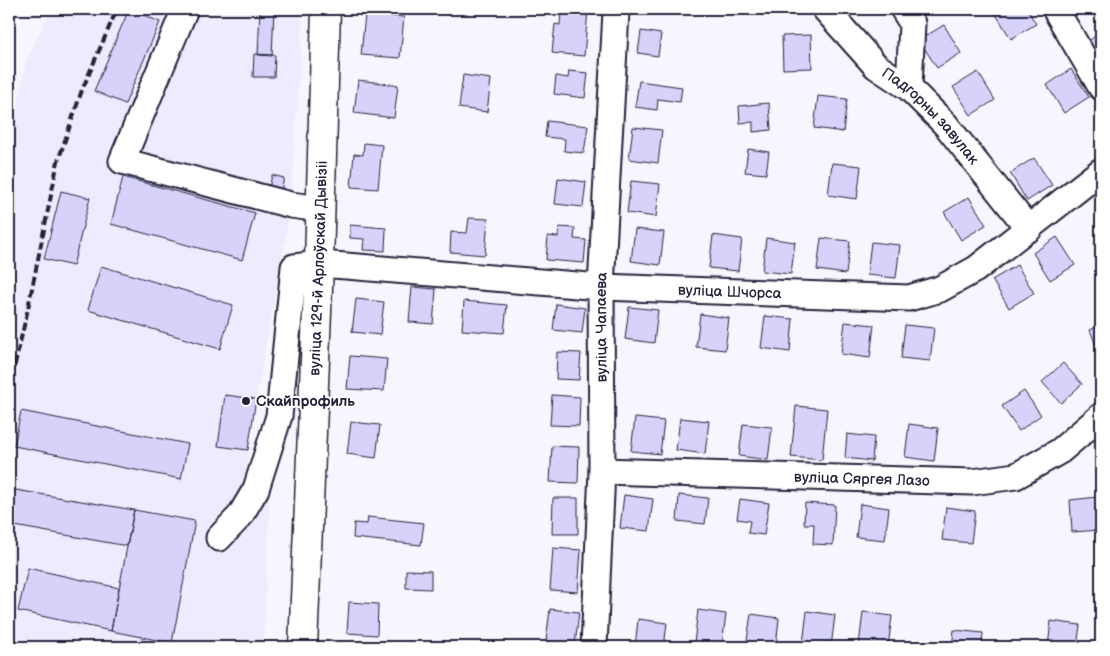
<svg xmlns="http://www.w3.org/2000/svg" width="1110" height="656" font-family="'Balsamiq Sans',sans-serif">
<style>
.built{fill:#edebfd}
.building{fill:#d7d2fa;stroke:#22223b}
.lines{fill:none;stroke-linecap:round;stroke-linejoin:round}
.minor-casing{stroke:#22223b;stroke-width:29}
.major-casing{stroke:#22223b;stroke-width:31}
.minor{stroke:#fff;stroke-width:25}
.major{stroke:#fff;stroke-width:28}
.rail{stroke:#22223b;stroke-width:4;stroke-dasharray:8 4;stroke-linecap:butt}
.poi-dot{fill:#22223b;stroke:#fff;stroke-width:2}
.labels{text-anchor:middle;stroke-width:4;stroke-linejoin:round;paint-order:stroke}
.street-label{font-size:15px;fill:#22223b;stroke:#fff}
.poi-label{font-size:15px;font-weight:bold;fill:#22223b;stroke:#fff;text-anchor:start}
</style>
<rect width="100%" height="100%" fill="#f7f6fe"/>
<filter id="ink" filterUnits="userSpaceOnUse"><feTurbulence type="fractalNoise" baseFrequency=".02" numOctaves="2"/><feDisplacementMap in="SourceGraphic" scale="10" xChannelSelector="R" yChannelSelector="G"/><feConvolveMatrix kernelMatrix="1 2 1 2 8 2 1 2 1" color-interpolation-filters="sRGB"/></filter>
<g filter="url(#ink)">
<path class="built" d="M51 9H303L291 205 256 399 244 486 270 494 263 647H9V146L27 60Z"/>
<path class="building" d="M129 9 160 22 125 104 94 91Z
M260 9H274L272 56 258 55Z
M561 9 588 10 584 56 552 53 555 24 560 25Z
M998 9H1027L1036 24 1011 39 994 11Z
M365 14 404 17 400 58 361 55Z
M944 25 961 53 937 68 919 40Z
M641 31 661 34 658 56 638 53Z
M1101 32V64L1087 42Z
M811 35 812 68 783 69 782 36Z
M254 54 275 55 274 77H253Z
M1071 69 1089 97 1064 113 1047 85Z
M569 71 588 73 585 98 554 94 556 76 568 78Z
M978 72 995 100 971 115 953 87Z
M463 75 491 79 487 112 459 108Z
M358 80 398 85 394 118 354 113Z
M639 81 682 87 680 102 658 99 657 110 635 107Z
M818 96 847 99 843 132 814 128Z
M769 103 771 130 753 132V122L740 123 739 106Z
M547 121 588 126 584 153 564 151 565 139 545 137Z
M633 127 662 130 658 163 629 159Z
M364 143 382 145 378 189 351 187 354 154 363 155Z
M748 149 769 152 766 174 745 172Z
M1034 158 1052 185 1027 201 1010 173Z
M832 163 861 166 857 199 828 195Z
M272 175 284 178 281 191 269 188Z
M123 177 255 213 242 260 111 224Z
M558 178 586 182 583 207 555 204Z
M631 181 660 184 656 217 627 213Z
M61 191 90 198 73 266 44 259Z
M969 197 986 225 961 240 944 212Z
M469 218 488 219 485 255 450 252 451 232 467 233Z
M350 225 386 228 385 251 363 250 364 239 350 238Z
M559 227 575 228 574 239 586 240 584 263 546 260 548 236 558 237Z
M635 229 664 232 660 265 631 261Z
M713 235 742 239 738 271 709 268Z
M1057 237 1075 265 1050 280 1033 253Z
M766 238 795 242 791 274 762 271Z
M821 238 850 241 846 274 817 270Z
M871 242 900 245 896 278 867 275Z
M1017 265 1034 293 1009 308 992 280Z
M101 266 233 305 220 349 88 310Z
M412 287 436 289 433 324 409 322Z
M356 299 384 302 380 335 352 332Z
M464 301 507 305 504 333 462 330Z
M556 304 585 308 582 333 553 330Z
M629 307 658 310 654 343 625 339Z
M700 314 729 318 725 350 696 347Z
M765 316 793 319 790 352 761 348Z
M845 322 874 325 870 358 841 354Z
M905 325 934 328 930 361 901 358Z
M1101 325V358L1090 330Z
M557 352 581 353 579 380 556 379Z
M350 356 387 359 384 391 347 389Z
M1063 363 1082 384 1061 403 1042 382Z
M1024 391 1041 415 1019 431 1002 406Z
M225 395 256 399 248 450 218 446Z
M552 395 580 397 579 426 550 425Z
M796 406 827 409 822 460 791 457Z
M21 411 188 444 181 479 14 446Z
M635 418 664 421 660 454 631 451Z
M680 418 709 421 705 454 676 450Z
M351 422 380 425 376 458 347 454Z
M743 424 772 427 768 460 739 456Z
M909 424 938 428 934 461 905 457Z
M847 434 874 437 872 461 845 458Z
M552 446 579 447 578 483 550 482Z
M10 489 134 510 127 546 9 525Z
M624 495 653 499 649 531 620 528Z
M679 495 708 498 705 524 677 521Z
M1098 497 1101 530 1072 532 1070 500Z
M553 498H578V534H552Z
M740 499 769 503 764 535 748 533 750 521 737 519Z
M805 503 835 505 833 545 813 544 814 524H804Z
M860 504 889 508 885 540 856 537Z
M946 507 975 511 971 543 942 540Z
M134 510 195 521 172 643 111 631Z
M368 517 424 523 421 545 353 538 354 523 367 524Z
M553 548 581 550 578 592 550 590Z
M28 568 119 588 111 631 18 611Z
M406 570 431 571V589L406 588Z
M349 602 378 604 377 635 347 633Z
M550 609 579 612 575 645 546 641Z
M698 610 726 614 722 646 694 643Z
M807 611 835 615 831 647 803 644Z
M863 612 892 616 888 647 859 645Z
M751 614 779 618 776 647H746Z
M638 619 667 623 664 647H635Z
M1051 621 1080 625 1077 647H1048Z
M954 630 983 633 982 647H952Z"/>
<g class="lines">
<defs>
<g id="minor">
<path d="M185 9 122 161 291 205 320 209"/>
<path id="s1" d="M825 9 876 66 909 88 946 125 1029 229"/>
<path d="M903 9 912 23 909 88"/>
<path d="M1055 9 1101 87"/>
<path id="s2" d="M602 471 972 482 1016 476 1060 451 1101 416"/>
<path id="s3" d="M219 538 240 516 256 489 279 416 294 267 319 264 346 266 601 287 909 298 940 289 976 269 1101 171"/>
<path id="s4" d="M594 647 602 471 601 287 616 12 618 9"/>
</g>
<g id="major">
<path id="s5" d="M303 647 319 264 326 9"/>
</g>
</defs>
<use href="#minor" class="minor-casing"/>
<use href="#major" class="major-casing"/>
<use href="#minor" class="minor"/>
<use href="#major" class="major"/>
<path class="rail" d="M9 389 27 313 58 161 82 90 117 9"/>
</g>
</g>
<circle class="poi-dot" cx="246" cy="401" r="5"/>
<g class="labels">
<g class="street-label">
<text dy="5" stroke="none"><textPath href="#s1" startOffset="151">Падгорны завулак</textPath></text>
<text dy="5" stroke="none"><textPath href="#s5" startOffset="379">вуліца 129-й Арлоўскай Дывізіі</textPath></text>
<text dy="5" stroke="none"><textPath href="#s3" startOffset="725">вуліца Шчорса</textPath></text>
<text dy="5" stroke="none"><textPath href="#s4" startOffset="320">вуліца Чапаева</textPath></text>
<text dy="5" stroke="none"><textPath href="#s2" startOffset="260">вуліца Сяргея Лазо</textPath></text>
</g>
<g class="poi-label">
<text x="256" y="406">Скайпрофиль</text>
</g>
</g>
<rect width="1110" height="656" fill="none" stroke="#fff" stroke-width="30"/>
<rect x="15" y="15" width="1080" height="626" fill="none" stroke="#22223b" stroke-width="2" filter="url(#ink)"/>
</svg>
